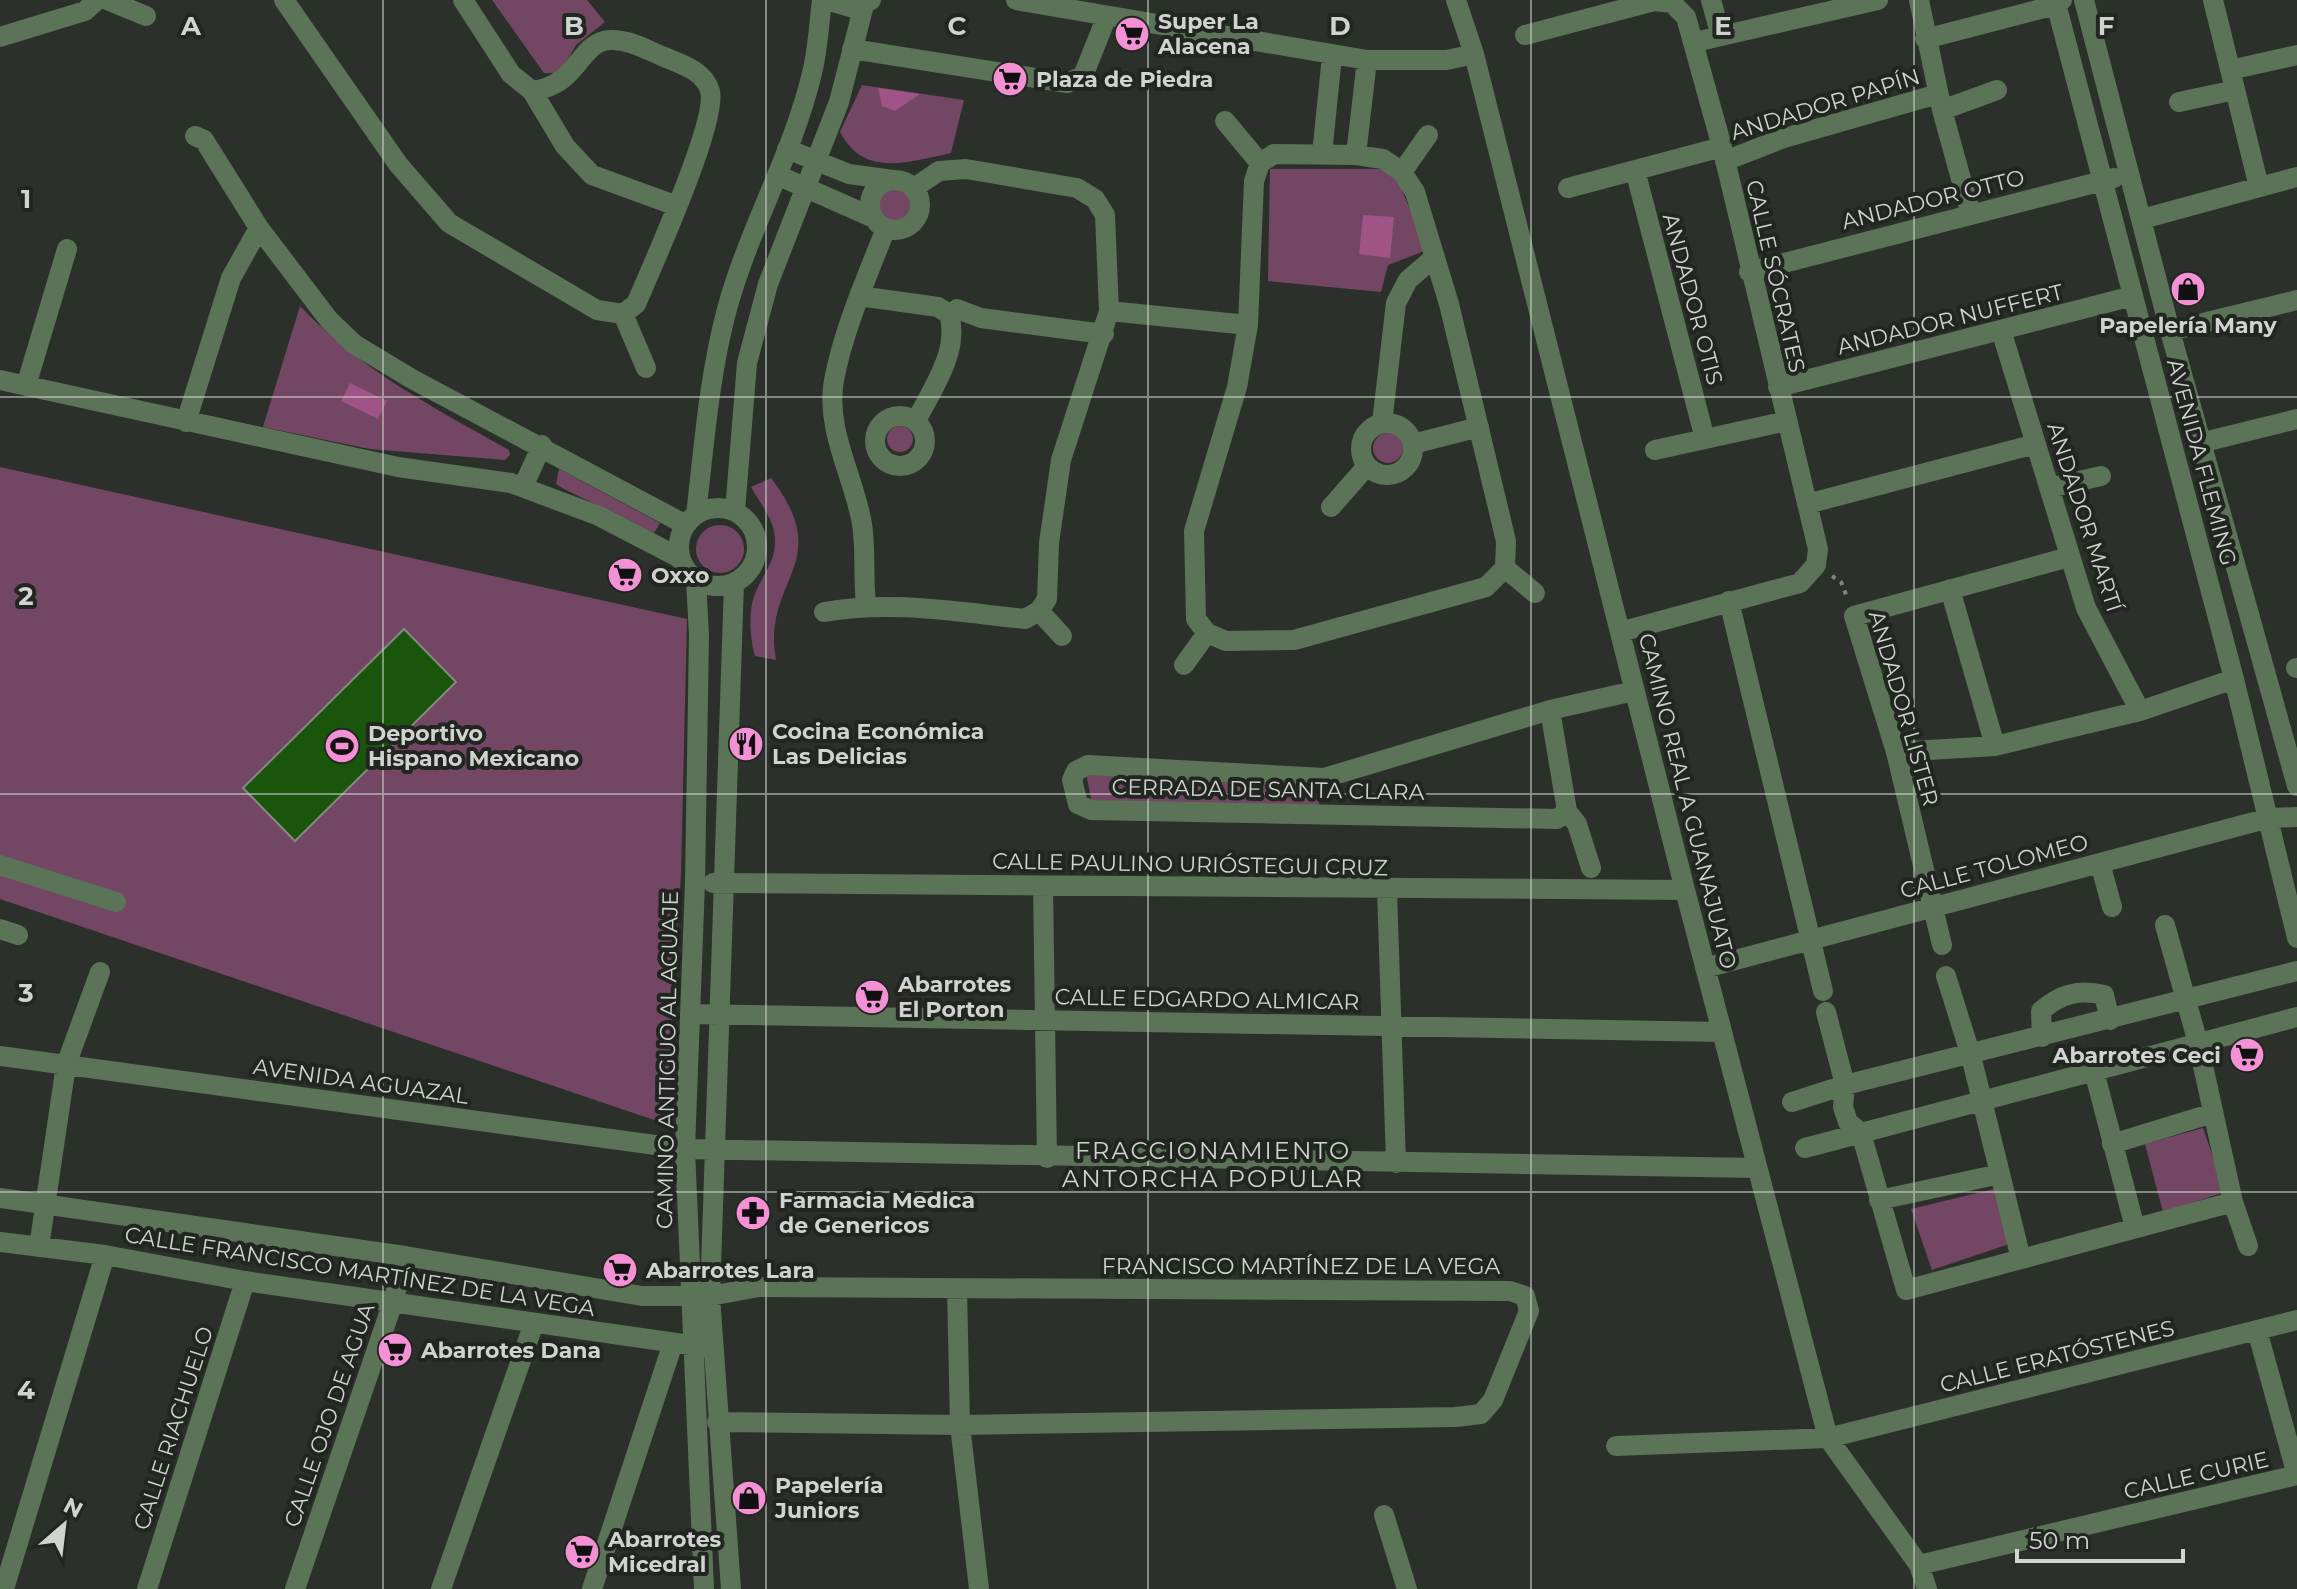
<svg xmlns="http://www.w3.org/2000/svg" width="2297" height="1589" font-family="Montserrat,sans-serif">
<style>
.green{fill:#734764}
.water{fill:#9f5387}
.building{fill:#1a550c;stroke:#838982;stroke-width:2}
.lines{fill:none;stroke-linecap:round;stroke-linejoin:round}
.path{stroke:#828682;stroke-width:4;stroke-dasharray:4 6;stroke-linecap:butt}
.minor{stroke:#5b7356;stroke-width:20}
.grid{fill:none;stroke:#d0d3cf;stroke-width:2;stroke-opacity:0.55}
.labels{text-anchor:middle;stroke-width:8;stroke-linejoin:round;paint-order:stroke}
.poi-label{font-size:22px;font-weight:bold;fill:#d0d3cf;stroke:#222621;text-anchor:start}
.street-label{font-size:22px;fill:#d0d3cf;stroke:#222621}
.neighbourhood-label{font-size:24px;letter-spacing:2px;fill:#d0d3cf;stroke:#222621}
.grid-label{font-size:26px;text-anchor:middle;font-weight:bold;fill:#d0d3cf;stroke:#222621;stroke-width:8;stroke-linejoin:round;paint-order:stroke}
</style>
<rect width="100%" height="100%" fill="#2b302b"/>
<path class="green" d="M492 0H587L605 22 576 45 560 73H544Z
M862 85 964 100 951 153C908 162 864 178 840 132Z
M1270 169H1393L1427 250 1388 265 1381 292 1268 281Z
M878 205a18 18 0 1 1 36 0a18 18 0 1 1-36 0Z
M300 306C359 369 434 408 509 450L510 455 505 460 370 449 263 427Z
M887 439a13 13 0 1 1 26 0a13 13 0 1 1-26 0Z
M1373 448a15 15 0 1 1 30 0a15 15 0 1 1-30 0Z
M0 467 687 619 681 873 666 1124 0 899Z
M559 469 660 523 654 533 566 490 556 484Z
M771 478C837 564 761 579 776 660L755 656C750 639 748 611 755 594 764 571 779 559 774 531 771 516 758 500 751 487Z
M696 549a24 24 0 1 1 48 0a24 24 0 1 1-48 0Z
M1086 773 1314 789 1320 806 1092 803Z
M2203 1128 2225 1192 2163 1212 2145 1144Z
M1998 1188 2015 1242 1932 1270 1911 1209Z"/>
<path class="water" d="M878 88 920 94 895 111 882 106Z
M1363 215 1394 217 1390 258 1359 254Z
M350 383 387 401 378 419 341 401Z"/>
<path class="building" d="M404 629 456 682 295 841 243 788Z"/>
<g class="lines">
<path class="path" d="M1832 576 1841 582 1847 597"/>
<path class="minor" d="M107 0 146 16
M284 0 398 164 449 223 597 310 623 314 636 304C651 269 718 121 710 91 704 70 680 64 662 56 645 49 628 39 610 40 578 42 580 85 532 91L511 74 463 0
M826 0 853 8 871 0
M1016 0 1367 60H1447L1474 54
M1456 0 1474 54 1685 890 1828 1438 1919 1565 1927 1589
M1711 0 1721 36
M1919 0 1942 110 1971 215
M2055 0 2234 679 2297 938
M2084 0 2170 331 2297 786
M2213 0 2259 187
M1525 35 1654 1 1672 3 1686 17 1722 147 1818 549 1816 565 1800 583 1620 632
M0 37 85 11 97 0
M1925 39 2056 5 2062 0
M1695 42 1878 0
M852 49 1067 83 1083 76 1107 16
M2230 70 2297 55
M532 91 565 146 592 175 677 206
M2179 102 2235 90
M1942 110 1997 90
M1225 121 1260 163
M195 136 204 140 259 228 329 320 354 344 412 379 686 525
M787 149 849 174 893 180
M1274 154 1356 155 1383 159 1402 172 1415 192 1449 304 1506 541 1505 568 1486 587 1294 640 1226 641 1207 633 1196 619 1194 531 1237 387 1248 325 1254 181 1260 163Z
M1322 154 1332 56
M1356 155 1367 60
M1725 161 1781 139 1938 94
M1635 170 1705 439
M1402 172 1428 135
M777 175 874 218
M870 205a25 25 0 1 1 50 0a25 25 0 1 1-50 0Z
M1568 188 1722 147
M2142 219 2297 177
M1749 272 2114 178
M859 296 938 307 949 314
M957 309 981 318 1104 334
M1109 311 1248 325
M623 314 646 368
M2001 330 2086 608 2140 711
M2170 331 2297 300
M0 380 398 467 511 483 599 516 680 558
M26 386 67 249
M1778 387 2133 296
M875 441a25 25 0 1 1 50 0a25 25 0 1 1-50 0Z
M916 421C932 389 960 351 949 314
M186 422 231 278 259 228
M1361 449a26 26 0 1 1 52 0a26 26 0 1 1-52 0Z
M1382 423 1396 303 1408 280 1435 257
M2200 443 2297 419
M1413 444 1479 427
M1655 450 1787 421
M523 487 542 445
M2049 488 2101 476
M1807 504 2036 444
M1331 507 1367 466
M679 547a39 39 0 1 1 78 0a39 39 0 1 1-78 0Z
M735 511 747 363 768 284 839 102 864 5
M696 515C704 446 709 376 727 309 749 228 793 154 812 73 818 49 819 24 822 0
M1505 568 1535 593
M696 580 699 635 695 883 685 1149 704 1589
M1950 589 1995 746
M1729 601 1823 991
M866 604C863 578 866 550 862 524 854 476 825 430 834 380 844 328 867 277 886 228
M1039 611 1062 636
M824 612C891 600 957 612 1025 619L1039 611 1047 599 1049 543 1061 460 1109 311 1105 215 1095 199 1077 188 966 169 939 171 914 188
M1184 665 1207 633
M2296 668H2297
M1550 710 1567 811
M1896 752 1995 746 2140 711 2234 679
M1567 811 1557 819 1091 810 1078 804 1072 780 1076 771 1088 765 1324 778 1550 710 1634 691
M1567 811 1577 824 1591 868
M2100 863 2112 907
M0 865 116 902
M713 883 1685 890
M1043 886 1047 1158
M1387 890 1396 1163
M2165 925 2198 1043 2233 1202 2248 1246
M0 929 18 935
M1942 945 1896 752 1854 616 2069 557
M1705 968 2269 818 2297 817
M1946 976 1971 1056 2021 1259
M1826 1012 1845 1085 1843 1107 1848 1122 1861 1133 1906 1290 2233 1202
M691 1014 1722 1032
M2042 1037 2041 1011C2060 994 2079 989 2104 995L2110 1020
M0 1056 685 1149 1756 1168
M2094 1071 2135 1228
M1792 1102 1845 1085 2297 971
M2112 1144 2213 1113
M1805 1148 2297 1017
M0 1198 405 1256 642 1296H710L759 1287 1510 1291 1525 1296 1529 1311 1493 1400 1481 1414 1456 1417 960 1425 717 1422
M1879 1200 2000 1174
M0 1242 105 1255 245 1281 704 1347
M39 1247 66 1065 100 972
M957 1289 960 1425 979 1589
M2257 1330 2297 1475
M1616 1446 1828 1438 2297 1320
M1384 1515 1407 1589
M1919 1565 2297 1475
M4 1589 105 1255
M147 1589 245 1281
M295 1589 393 1302 405 1256
M441 1589 534 1323
M592 1589 673 1343
M731 1589 710 1296 734 583"/>
</g>
<path class="grid" d="M383 0V1589M766 0V1589M1148 0V1589M1531 0V1589M1914 0V1589M0 397H2297M0 794H2297M0 1192H2297"/>
<defs>
<symbol id="supermarket-disc" viewBox="-11 -11 22 22"><circle r="9.5" fill="#f491d4" stroke="#222621"/><path d="M-6-5.5h2.5l.6 2H6L4.5 2H-2.5L-4.4-4H-6ZM-1.5 3.2a1.3 1.3 0 1 0 .1 0ZM3 3.2a1.3 1.3 0 1 0 .1 0Z" fill="#111"/></symbol>
<symbol id="shop-disc" viewBox="-11 -11 22 22"><circle r="9.5" fill="#f491d4" stroke="#222621"/><path d="M-5-2.5h2.3a2.7 3.5 0 0 1 5.4 0H5L5.5 6h-11ZM-1.5-2.5h3a1.5 2.3 0 0 0-3 0Z" fill="#111"/></symbol>
<symbol id="restaurant-disc" viewBox="-11 -11 22 22"><circle r="9.5" fill="#f491d4" stroke="#222621"/><path d="M-5-6h1v4h1v-4h1v4h1v-4h1v5L-1.5 .5V6h-2V.5L-5-1ZM5-6V6H3V1.5H1.5Q1.5-4 5-6Z" fill="#111"/></symbol>
<symbol id="stadium-disc" viewBox="-11 -11 22 22"><circle r="9.5" fill="#f491d4" stroke="#222621"/><path d="M0-5a6.5 5 0 1 0 0 10a6.5 5 0 1 0 0-10ZM-3.5-1.8h7v3.6h-7Z" fill="#111"/></symbol>
<symbol id="pharmacy-disc" viewBox="-11 -11 22 22"><circle r="9.5" fill="#f491d4" stroke="#222621"/><path d="M-2-6h4v4h4v4h-4v4h-4v-4h-4v-4h4Z" fill="#111"/></symbol>
</defs>
<g fill-rule="evenodd">
<use href="#supermarket-disc" x="1112" y="14" width="40" height="40"/>
<use href="#supermarket-disc" x="990" y="59" width="40" height="40"/>
<use href="#shop-disc" x="2168" y="269" width="40" height="40"/>
<use href="#supermarket-disc" x="605" y="555" width="40" height="40"/>
<use href="#restaurant-disc" x="726" y="724" width="40" height="40"/>
<use href="#stadium-disc" x="322" y="726" width="40" height="40"/>
<use href="#supermarket-disc" x="852" y="977" width="40" height="40"/>
<use href="#supermarket-disc" x="2227" y="1035" width="40" height="40"/>
<use href="#pharmacy-disc" x="733" y="1193" width="40" height="40"/>
<use href="#supermarket-disc" x="600" y="1250" width="40" height="40"/>
<use href="#supermarket-disc" x="375" y="1330" width="40" height="40"/>
<use href="#shop-disc" x="729" y="1478" width="40" height="40"/>
<use href="#supermarket-disc" x="562" y="1532" width="40" height="40"/>
</g>
<g class="labels">
<g class="poi-label">
<text x="1158" y="29">Super La<tspan x="1158" dy="25">Alacena</tspan></text>
<text x="1036" y="87">Plaza de Piedra</text>
<text x="2188" y="333" text-anchor="middle">Papelería Many</text>
<text x="651" y="583">Oxxo</text>
<text x="772" y="739">Cocina Económica<tspan x="772" dy="25">Las Delicias</tspan></text>
<text x="368" y="741">Deportivo<tspan x="368" dy="25">Hispano Mexicano</tspan></text>
<text x="898" y="992">Abarrotes<tspan x="898" dy="25">El Porton</tspan></text>
<text x="2221" y="1063" text-anchor="end">Abarrotes Ceci</text>
<text x="779" y="1208">Farmacia Medica<tspan x="779" dy="25">de Genericos</tspan></text>
<text x="646" y="1278">Abarrotes Lara</text>
<text x="421" y="1358">Abarrotes Dana</text>
<text x="775" y="1493">Papelería<tspan x="775" dy="25">Juniors</tspan></text>
<text x="608" y="1547">Abarrotes<tspan x="608" dy="25">Micedral</tspan></text>
</g>
<g class="street-label">
<text transform="translate(1825 104) rotate(-17)" y="8">ANDADOR PAPÍN</text>
<text transform="translate(1933 199) rotate(-14)" y="8">ANDADOR OTTO</text>
<text transform="translate(1776 276) rotate(77)" y="8">CALLE SÓCRATES</text>
<text transform="translate(1693 299) rotate(75)" y="8">ANDADOR OTIS</text>
<text transform="translate(1950 319) rotate(-14)" y="8">ANDADOR NUFFERT</text>
<text transform="translate(2202 462) rotate(75)" y="8">AVENIDA FLEMING</text>
<text transform="translate(2085 517) rotate(72)" y="8">ANDADOR MARTÍ</text>
<text transform="translate(1904 708) rotate(74)" y="8">ANDADOR LISTER</text>
<text transform="translate(1268 789) rotate(1)" y="8">CERRADA DE SANTA CLARA</text>
<text transform="translate(1688 801) rotate(76)" y="8">CAMINO REAL A GUANAJUATO</text>
<text transform="translate(1190 864) rotate(1)" y="8">CALLE PAULINO URIÓSTEGUI CRUZ</text>
<text transform="translate(1994 866) rotate(-15)" y="8">CALLE TOLOMEO</text>
<text transform="translate(1207 999) rotate(1)" y="8">CALLE EDGARDO ALMICAR</text>
<text transform="translate(667 1060) rotate(-89)" y="8">CAMINO ANTIGUO AL AGUAJE</text>
<text transform="translate(361 1081) rotate(8)" y="8">AVENIDA AGUAZAL</text>
<text x="1301" y="1274">FRANCISCO MARTÍNEZ DE LA VEGA</text>
<text transform="translate(360 1271) rotate(9)" y="8">CALLE FRANCISCO MARTÍNEZ DE LA VEGA</text>
<text transform="translate(2057 1356) rotate(-14)" y="8">CALLE ERATÓSTENES</text>
<text transform="translate(329 1415) rotate(-71)" y="8">CALLE OJO DE AGUA</text>
<text transform="translate(173 1428) rotate(-72)" y="8">CALLE RIACHUELO</text>
<text transform="translate(2196 1475) rotate(-13)" y="8">CALLE CURIE</text>
</g>
<g class="neighbourhood-label">
<text x="1213" y="1159">FRACCIONAMIENTO<tspan x="1213" dy="28">ANTORCHA POPULAR</tspan></text>
</g>
</g>
<g class="grid-label">
<text x="191" y="35">A</text>
<text x="574" y="35">B</text>
<text x="957" y="35">C</text>
<text x="1340" y="35">D</text>
<text x="1723" y="35">E</text>
<text x="2106" y="35">F</text>
<text x="26" y="208">1</text>
<text x="26" y="605">2</text>
<text x="26" y="1002">3</text>
<text x="26" y="1399">4</text>
</g>
<g transform="translate(64 1525) rotate(28)" stroke="#222621" stroke-width="6" paint-order="stroke">
<path d="M0-6L14 30L0 20L-14 30Z" fill="#d0d3cf"/>
<text y="-12" font-size="22" font-weight="bold" text-anchor="middle" fill="#d0d3cf">N</text>
</g>
<path d="M2017 1549v12h166v-12" fill="none" stroke="#d0d3cf" stroke-width="4"/>
<text x="2029" y="1549" font-size="24" fill="#d0d3cf" stroke="#222621" stroke-width="6" paint-order="stroke">50 m</text>
</svg>
